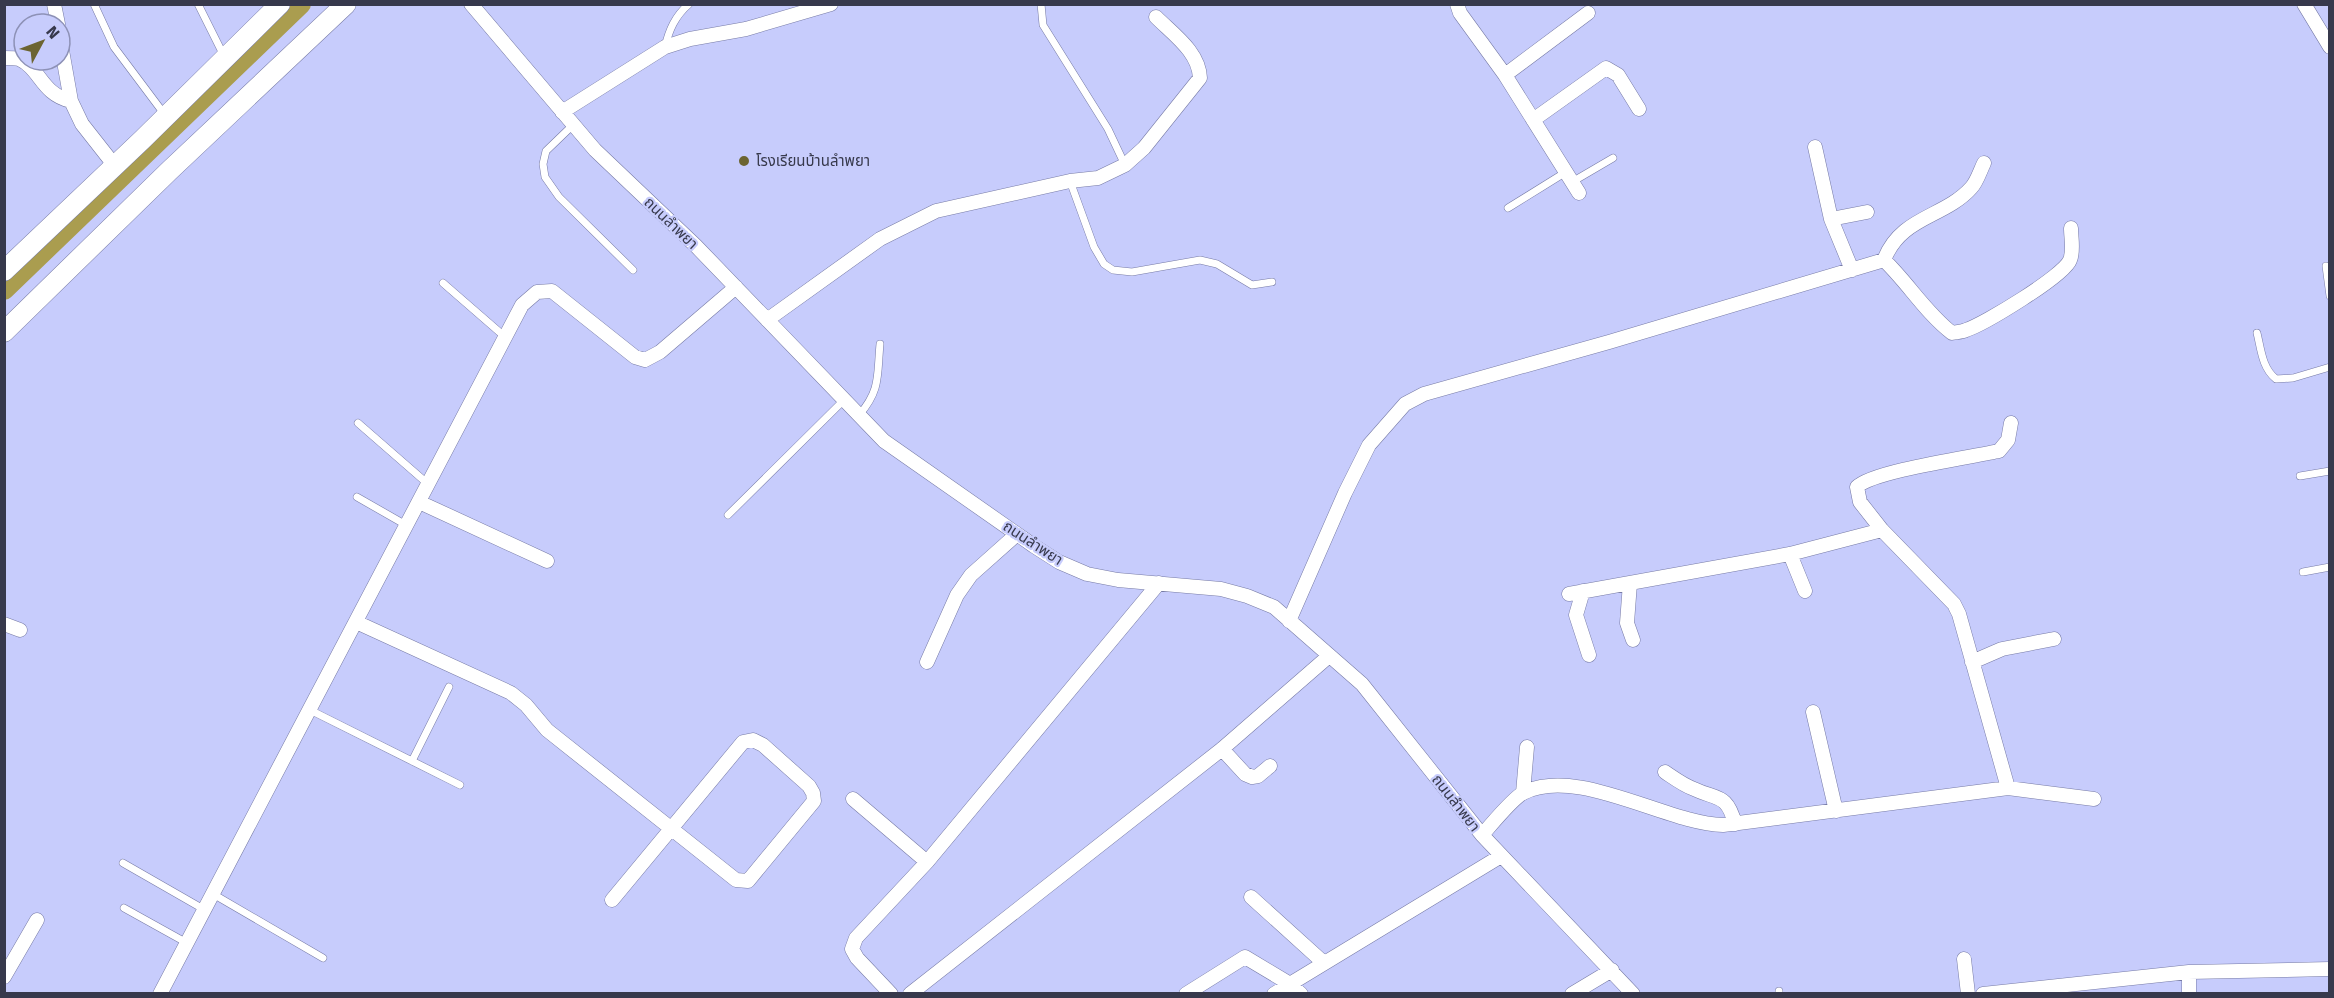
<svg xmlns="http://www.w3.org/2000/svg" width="2334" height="998" font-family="'Fira Sans','Noto Sans Thai',sans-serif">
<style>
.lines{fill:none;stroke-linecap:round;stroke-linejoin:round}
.canal{stroke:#aa9d4f;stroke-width:20}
.lane-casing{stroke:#777ba6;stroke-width:8}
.street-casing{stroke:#777ba6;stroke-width:15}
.secondary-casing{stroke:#777ba6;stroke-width:21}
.lane{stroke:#fff;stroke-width:7}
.street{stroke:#fff;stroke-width:14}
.secondary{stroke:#fff;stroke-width:20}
.poi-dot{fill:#6c6431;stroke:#c7ccfc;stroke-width:2}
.labels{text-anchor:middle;stroke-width:4.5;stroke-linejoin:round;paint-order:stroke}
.poi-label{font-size:15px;fill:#37394c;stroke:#c7ccfc;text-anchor:start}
.street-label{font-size:15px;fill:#37394c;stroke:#c7ccfc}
</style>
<rect width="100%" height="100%" fill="#c7ccfc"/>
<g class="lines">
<path class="canal" d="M4 290 301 4"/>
<defs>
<path id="lane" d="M94 4 114 47 165 115
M198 4 224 56
M1041 4 1043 25 1108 129 1125 165
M665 47C669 30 675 16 689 4
M573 125 546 151 543 164 545 177 559 197 633 270
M1070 181 1094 247 1104 264 1113 270 1132 272 1200 260 1217 264 1252 285 1272 282
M1572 182 1613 158
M1508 208 1566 172
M2326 266 2330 296
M443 283 504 336
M2257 333C2261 349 2262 368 2276 379L2293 378 2330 367
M859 415C881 390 877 375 880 344
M358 423 428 484
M2300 476 2330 471
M357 497 406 525
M728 515 844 400
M2303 572 2330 567
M310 710 460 785
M412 761 449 687
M123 863 205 910
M213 894 323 958
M124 908 187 943
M1779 994V991"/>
<path id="street" d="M54 4 58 24
M471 4 595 150 696 246 884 441 1034 546 1059 562 1087 574 1118 580 1221 589 1247 596 1274 607 1362 684 1482 835 1633 994
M1457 4 1460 13 1505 75 1579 193
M2304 4 2330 47
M60 39 71 101 82 124 115 166
M4 58C9 58 15 58 19 59 41 69 41 94 71 101
M1505 75 1588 13
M562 112 665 47 690 39 746 29 831 4
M1533 120 1606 68 1618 75 1639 109
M1815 147 1831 219 1852 270
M1831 219 1867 212
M1884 260C1908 283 1926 313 1952 333 1957 332 1962 332 1966 330 1984 324 2064 276 2070 260 2074 251 2071 238 2071 228
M767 320 880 239 936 211 1070 181 1098 178 1125 165 1144 148 1200 78C1199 52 1174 35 1156 17
M419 502 547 561
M1790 554 1805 591
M1630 583 1627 623 1633 640
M1583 591 1576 615 1589 655
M1569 594 1790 554 1882 530
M1289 621 1345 493 1369 445 1405 404 1424 394 1609 342 1884 260C1901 216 1944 218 1971 188 1977 182 1980 171 1984 163
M356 622 511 693 526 705 547 730 736 880 748 881 814 801 813 793 809 786 763 745 753 740 743 742 612 900
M4 624 20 630
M927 662 957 595 971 575 1017 534
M1972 662 2002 649 2054 639
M1813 712 1836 811
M1222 749 1245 774 1252 777 1258 776 1270 766
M1665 772C1674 778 1683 785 1694 789 1717 800 1727 793 1735 824
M2008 788 2094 799
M1523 793 1527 747
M853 799 927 862
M1482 835C1491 825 1512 799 1523 793 1577 765 1667 824 1723 825L2008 788 1959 614 1954 604 1882 530 1860 502 1857 487C1872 471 1972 457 1999 451L2008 440 2011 423
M1251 897 1324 963
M1964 959 1968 994
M4 977 37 920
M160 994 522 305 537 292 552 291 635 357 645 360 660 352 736 287
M891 994 857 958 852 949 856 938 927 862 1159 583
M910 994 1222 749 1329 656
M1186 994 1245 957 1290 984 1501 856
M1274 994 1290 984 1301 994
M1572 994 1612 970
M1983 994 2189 972 2330 969
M2189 994V972"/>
<path id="secondary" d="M4 271 143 139 280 4
M4 332 169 171 346 4"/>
</defs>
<use href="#lane" class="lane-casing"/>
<use href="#street" class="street-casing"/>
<use href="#secondary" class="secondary-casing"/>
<use href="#lane" class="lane"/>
<use href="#street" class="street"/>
<use href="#secondary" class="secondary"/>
</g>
<circle class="poi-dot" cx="744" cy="161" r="6"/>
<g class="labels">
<g class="poi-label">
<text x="756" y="166">โรงเรียนบ้านลำพยา</text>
</g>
<g class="street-label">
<text transform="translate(671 223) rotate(44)" y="5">ถนนลำพยา</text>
<text transform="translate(1033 543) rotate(33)" y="5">ถนนลำพยา</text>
<text transform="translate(1456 803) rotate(52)" y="5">ถนนลำพยา</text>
</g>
</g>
<rect width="2334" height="998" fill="none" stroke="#37394c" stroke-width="12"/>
<g transform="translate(42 42) rotate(49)"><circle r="28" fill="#c7ccfc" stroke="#8d91b6" stroke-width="1.5"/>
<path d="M0-4.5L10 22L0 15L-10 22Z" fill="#6c6431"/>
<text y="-9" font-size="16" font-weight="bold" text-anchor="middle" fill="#37394c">N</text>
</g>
</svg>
